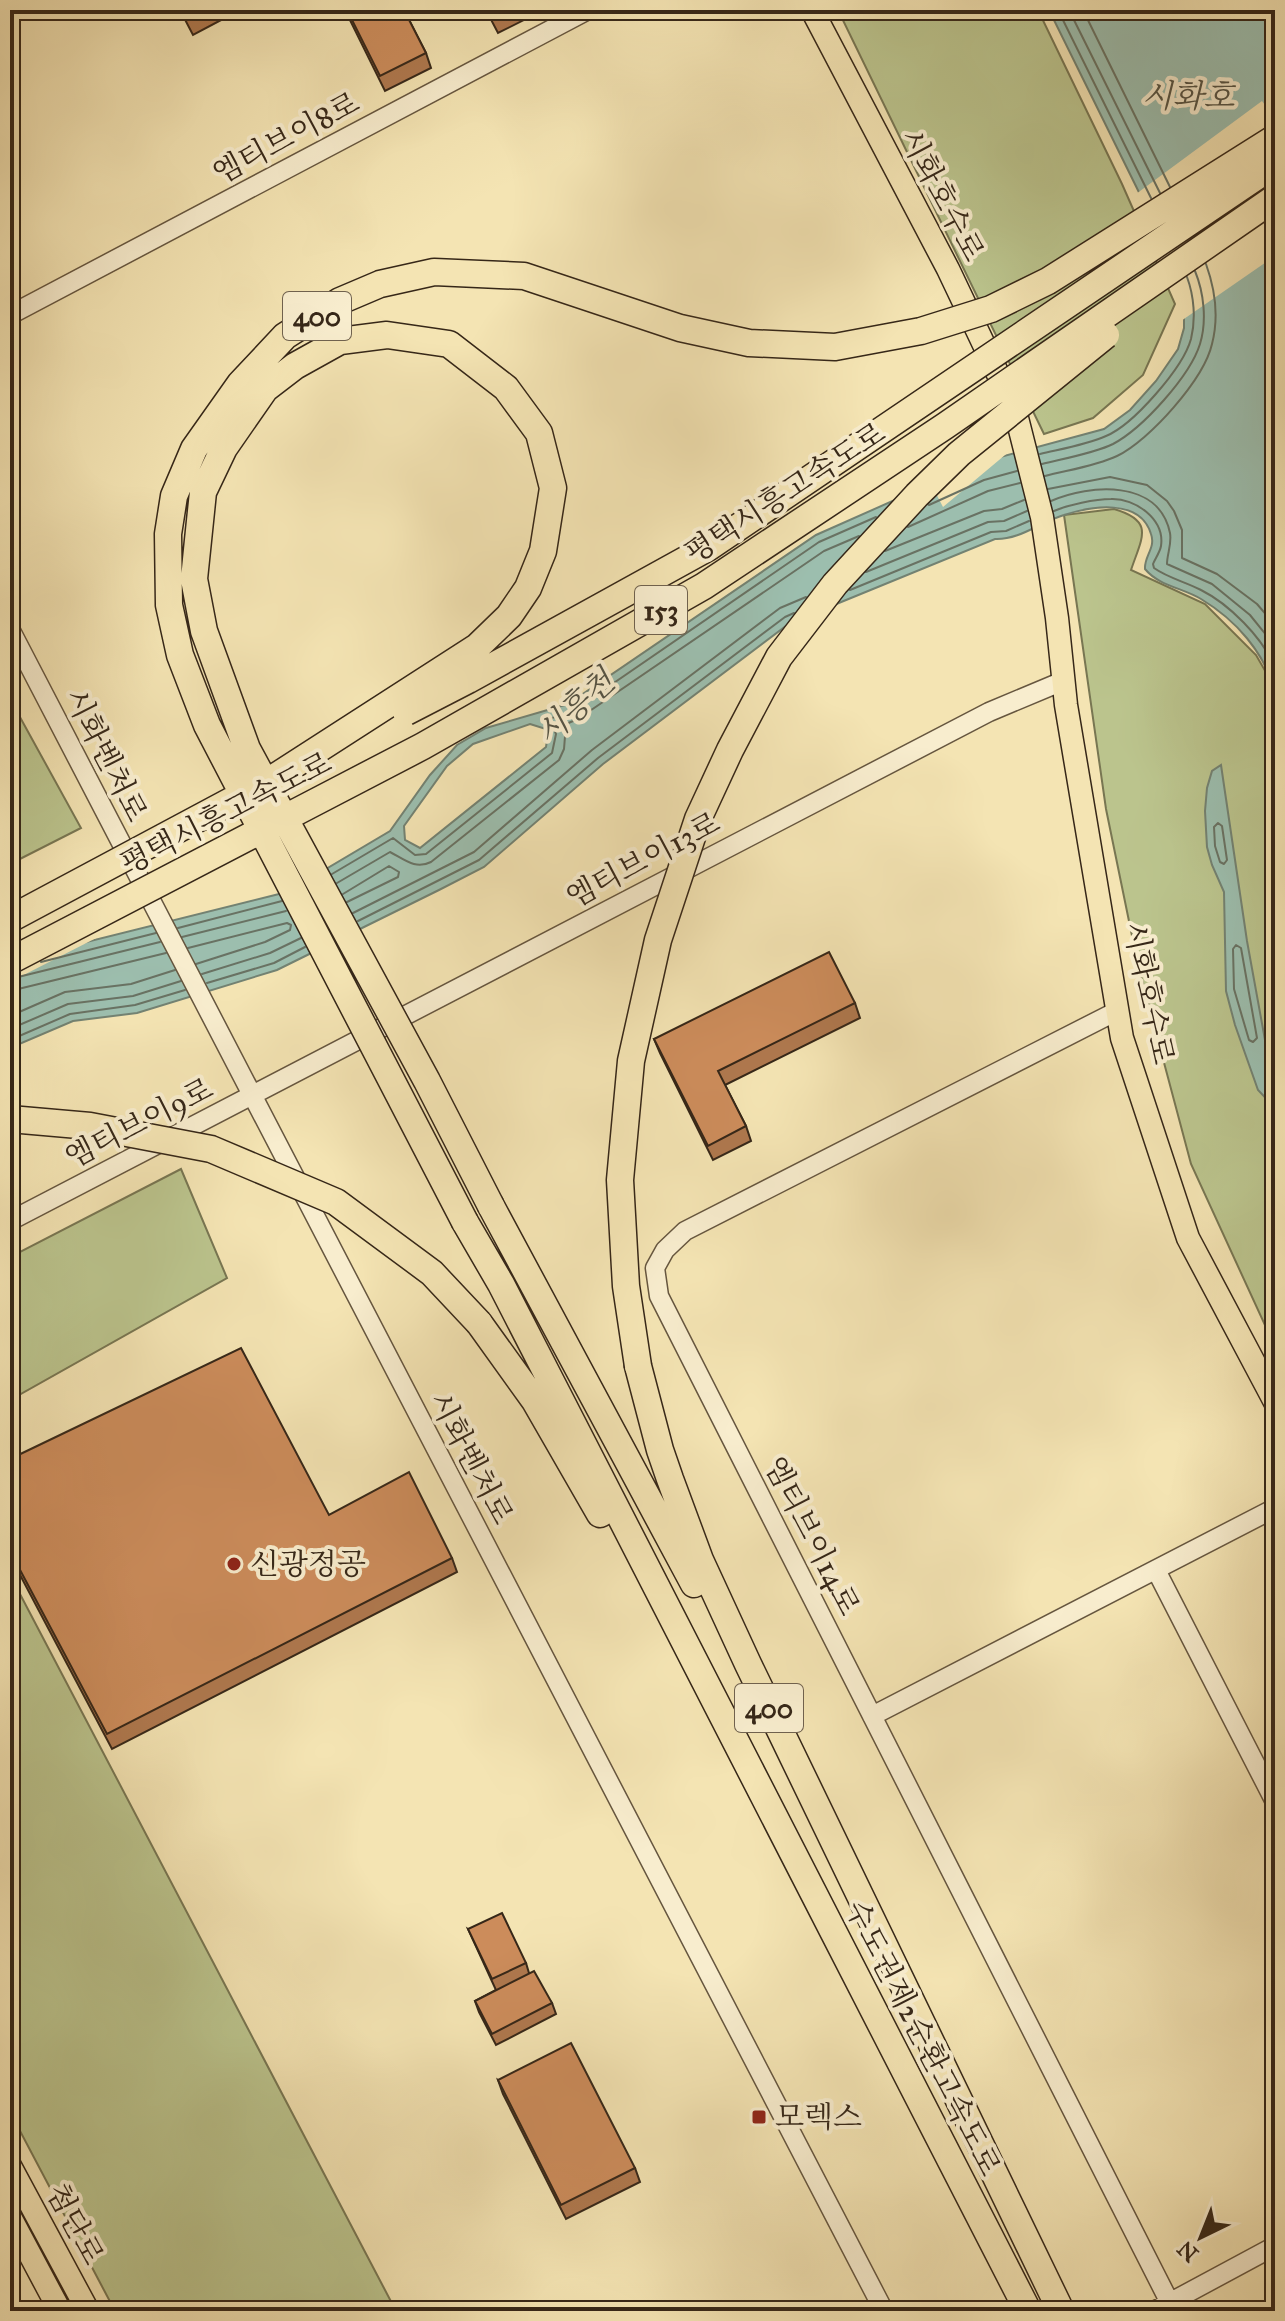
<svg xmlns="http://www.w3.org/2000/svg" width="1285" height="2321" font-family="'IM FELL Great Primer','Noto Serif KR',serif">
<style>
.green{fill:#bbc48d;stroke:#787652;stroke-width:2}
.water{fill:#9cbeae;stroke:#738272;stroke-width:2;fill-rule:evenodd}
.pier{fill:#f4e4b3}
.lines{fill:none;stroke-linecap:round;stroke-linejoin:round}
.shore{stroke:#697263;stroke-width:2}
.minor-casing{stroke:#66563f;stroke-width:21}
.major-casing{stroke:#362718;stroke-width:25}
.highway-casing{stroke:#362718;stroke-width:29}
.minor{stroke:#f8edce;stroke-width:18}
.major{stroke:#f4e4b3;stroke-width:22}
.highway{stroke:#f4e4b3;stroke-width:26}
.highway-bridge-casing{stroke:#362718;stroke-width:29;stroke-linecap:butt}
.highway-bridge{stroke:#f4e4b3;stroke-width:26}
.wall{fill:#af784e;stroke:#362718;stroke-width:2}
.building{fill:#cc8c5b;stroke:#362718;stroke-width:2}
.poi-dot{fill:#8f2418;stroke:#f8edce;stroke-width:3}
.labels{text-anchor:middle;stroke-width:8;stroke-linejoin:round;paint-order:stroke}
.shield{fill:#f8edce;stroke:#70624f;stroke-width:2}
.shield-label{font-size:28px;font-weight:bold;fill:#362718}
.street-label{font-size:30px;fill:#362718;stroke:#f8edce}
.poi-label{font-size:30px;fill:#362718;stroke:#f8edce;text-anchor:start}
.water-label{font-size:32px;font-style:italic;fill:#555445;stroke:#f8edce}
</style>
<rect width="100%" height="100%" fill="#f4e4b3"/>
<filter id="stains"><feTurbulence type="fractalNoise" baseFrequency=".0025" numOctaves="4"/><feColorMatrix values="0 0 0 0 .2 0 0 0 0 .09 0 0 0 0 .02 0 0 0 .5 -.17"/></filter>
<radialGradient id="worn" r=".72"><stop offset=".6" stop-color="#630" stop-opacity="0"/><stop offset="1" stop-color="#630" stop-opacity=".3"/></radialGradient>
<path class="green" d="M838 10H1038L1122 184 1175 304 1143 375 1093 418 1044 434Z
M1114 509C1155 521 1142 537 1131 570L1205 604 1256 655 1267 674 1275 715V1347L1191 1164 1138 965 1106 809 1064 515Z
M10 699 81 828 10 864Z
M181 1169 227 1278 10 1400V1257Z
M10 1576V1575L396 2311H115L10 2112Z"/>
<path class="water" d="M1049 10H1275V691C1264 652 1236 620 1201 599 1183 588 1159 586 1145 569 1144 556 1156 548 1151 534 1140 498 1092 506 1064 515 1040 522 1020 540 995 539L790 623 603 764 484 867 439 890 277 970 137 1013 73 1021 10 1048V961L287 892 390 831 430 775 457 745 486 728 568 704 816 535 978 463 1104 429 1130 410 1156 381 1178 349 1184 328V299L1163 241ZM530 724 546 729 548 734 546 747 420 848 405 840 404 826 447 766 473 744Z
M1221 765 1247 941 1267 1051 1275 1075V1108L1258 1090 1235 1025 1226 991 1224 892 1212 865 1207 847 1205 811 1207 788 1212 771Z"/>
<path class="pier" d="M1262 101 1275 119V256L1181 321 1180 299 1177 286 1136 194Z
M1011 450 943 507 929 480 977 459Z
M106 933 10 982V957Z"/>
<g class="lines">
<path class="shore" d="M1058 10 1151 198
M1069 10 1160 193
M1083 10 1170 187
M1040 454C1061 449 1086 445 1106 436 1133 425 1183 368 1191 339 1196 319 1194 296 1187 277
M1042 464C1062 459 1095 453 1113 444 1143 428 1190 376 1200 344 1207 321 1204 293 1195 271
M1045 476C1068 470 1096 466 1117 456 1150 440 1204 379 1212 344 1219 317 1215 289 1206 264
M1048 489 1110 477 1147 485 1167 501 1174 511 1182 530V558L1217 574 1257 604 1275 625
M1051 501C1090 484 1159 479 1170 533 1172 544 1167 554 1167 564L1212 584 1250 615 1275 646
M929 505 984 480 1017 471
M1054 511C1068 505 1095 499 1111 499 1135 498 1165 519 1161 546 1160 552 1155 559 1153 564L1154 568C1168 578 1186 582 1201 590 1229 604 1262 637 1275 667
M908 527 988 491 1020 483
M885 551 984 511 1002 509 1024 500
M866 572 988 522 1004 521 1027 511
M850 590 991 532 1006 531 1029 521
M1218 823 1222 826 1227 860 1224 864 1220 862 1215 846 1214 827Z
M332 874 393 838 415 855 426 854 552 753 556 734 551 722 552 718 573 711 819 542 876 517
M337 883 390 852C404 859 415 870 431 862L559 760 564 749 566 724 578 719 824 551 859 536
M343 894 389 866 399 872 398 877 347 902
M353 913 474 852 592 750 780 608 806 597
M358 921 479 860 598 758 785 617 794 613
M178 928 282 901
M182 937 286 911
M1236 945 1241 948 1257 1038 1253 1042 1249 1040 1234 989 1233 949Z
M188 948 287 923 291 925 290 930 265 942 196 964
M41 962 156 933
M202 974 270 953 301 938
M10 979 160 942
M207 983 274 963 305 947
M10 991 166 953
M10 1016 65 992 131 984 175 970
M10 1029 68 1004 133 996 181 981
M10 1040 70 1014 135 1005 185 990"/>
<defs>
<path id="minor" d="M10 315 588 10
M10 629 884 2311
M1117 1011 685 1231 665 1250 655 1268 659 1296 1174 2311
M10 1221 989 712 1063 681
M1156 1570 1275 1802
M872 1716 1275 1508
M1154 2311 1275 2246"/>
<path id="major" d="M812 10 948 269 1015 410 1042 517 1057 618 1066 705 1122 1038 1188 1238 1275 1402
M10 2166 88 2311
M10 2217 60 2311"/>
<path id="highway" d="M491 1206 694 1584
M465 1222 501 1284 1028 2311
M479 1323 535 1401 600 1514
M638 1366 660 1450 670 1479 700 1560 748 1664 1061 2311"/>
</defs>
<use href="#minor" class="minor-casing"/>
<use href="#major" class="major-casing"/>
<use href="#highway" class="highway-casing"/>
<use href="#minor" class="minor"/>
<use href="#major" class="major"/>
<use href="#highway" class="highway"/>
<defs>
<path id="highway-bridge" d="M406 712 468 680 709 547 1275 164
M272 779 477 647 509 616 528 588 543 551 553 488 539 433 506 388 449 344 387 335 340 341 295 366 265 389 224 448 203 492 194 579 204 631 247 749 427 1081 491 1206
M10 919 257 787
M10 961 423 746 704 586 945 426 1275 198
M10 1119 90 1126 211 1149 336 1202 432 1273 479 1323
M465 1222 207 725 180 655 169 605 168 534 174 496 194 449 240 384 285 336 340 301 380 284 434 272 524 276 680 328 749 343 835 347 921 331 991 309 1048 281 1275 138
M638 1366 626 1286 620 1180 631 1061 658 940 698 819 730 750 779 657 835 584 917 495 959 454 1106 335"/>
</defs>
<use href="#highway-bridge" class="highway-bridge-casing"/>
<use href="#highway-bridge" class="highway-bridge"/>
</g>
<path class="wall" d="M180 10H240L193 35Z
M345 10H404L426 53 431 68 385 91Z
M486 10H542V11L498 33Z
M855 1003 860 1018 725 1085 746 1126 751 1141 713 1160 660 1053 654 1039Z
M10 1459 329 1515 452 1558 457 1572 112 1749 10 1556Z
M468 1929 526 1963 529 1973 552 2003 556 2014 496 2045 479 2012 475 2001 496 1990Z
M498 2080 635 2168 640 2182 566 2219 503 2094Z"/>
<path class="building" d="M182 10H208L188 20Z
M347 10H404L426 53 380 76Z
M488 10H510L493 18Z
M829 952 855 1003 718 1071 746 1126 708 1146 654 1039Z
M241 1348 329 1515 409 1472 452 1558 107 1734 10 1551V1459Z
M502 1913 526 1963 492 1979 468 1929Z
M534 1971 552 2003 492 2034 475 2001Z
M571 2043 635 2168 561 2205 498 2080Z"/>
<g class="poi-dot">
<circle cx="234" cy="1564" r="8"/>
<rect x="751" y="2109" width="16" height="16" rx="4"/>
</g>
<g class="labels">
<g class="shield">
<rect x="283" y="292" width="68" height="48" rx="6"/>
<rect x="635" y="586" width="52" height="48" rx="6"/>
<rect x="735" y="1684" width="68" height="48" rx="6"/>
</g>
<g class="shield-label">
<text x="317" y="326">400</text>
<text x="661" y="620">153</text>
<text x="769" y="1718">400</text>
</g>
<g class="street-label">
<text transform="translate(286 138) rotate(-28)" y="10">엠티브이8로</text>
<text transform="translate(942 195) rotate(62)" y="10">시화호수로</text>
<text transform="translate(785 493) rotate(-33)" y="10">평택시흥고속도로</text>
<text transform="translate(106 755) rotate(63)" y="10">시화벤처로</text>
<text transform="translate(226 813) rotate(-27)" y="10">평택시흥고속도로</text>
<text transform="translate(643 860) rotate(-28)" y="10">엠티브이13로</text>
<text transform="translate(1149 993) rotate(78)" y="10">시화호수로</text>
<text transform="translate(139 1123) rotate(-27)" y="10">엠티브이9로</text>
<text transform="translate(471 1458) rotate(62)" y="10">시화벤처로</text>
<text transform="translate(812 1536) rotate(63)" y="10">엠티브이14로</text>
<text transform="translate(923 2038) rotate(63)" y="10">수도권제2순환고속도로</text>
<text transform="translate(75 2224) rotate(62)" y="10">첨단로</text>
</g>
<g class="poi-label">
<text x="250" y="1574">신광정공</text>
<text x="775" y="2127">모렉스</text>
</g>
<g class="water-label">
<text x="1188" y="107">시화호</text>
<text transform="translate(575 707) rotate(-42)" y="11">시흥천</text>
</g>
</g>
<rect width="1285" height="2321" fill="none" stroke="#f4e4b3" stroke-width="40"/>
<rect x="12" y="12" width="1261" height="2297" fill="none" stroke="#362718" stroke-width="4"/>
<rect x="20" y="20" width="1245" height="2281" fill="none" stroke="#362718" stroke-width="2"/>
<g transform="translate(1201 2237) rotate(223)" stroke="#f8edce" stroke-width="6" paint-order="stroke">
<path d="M0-6L14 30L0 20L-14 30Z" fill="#362718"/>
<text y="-12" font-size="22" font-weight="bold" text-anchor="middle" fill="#362718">N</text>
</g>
<rect width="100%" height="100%" filter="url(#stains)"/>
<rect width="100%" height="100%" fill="url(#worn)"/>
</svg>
